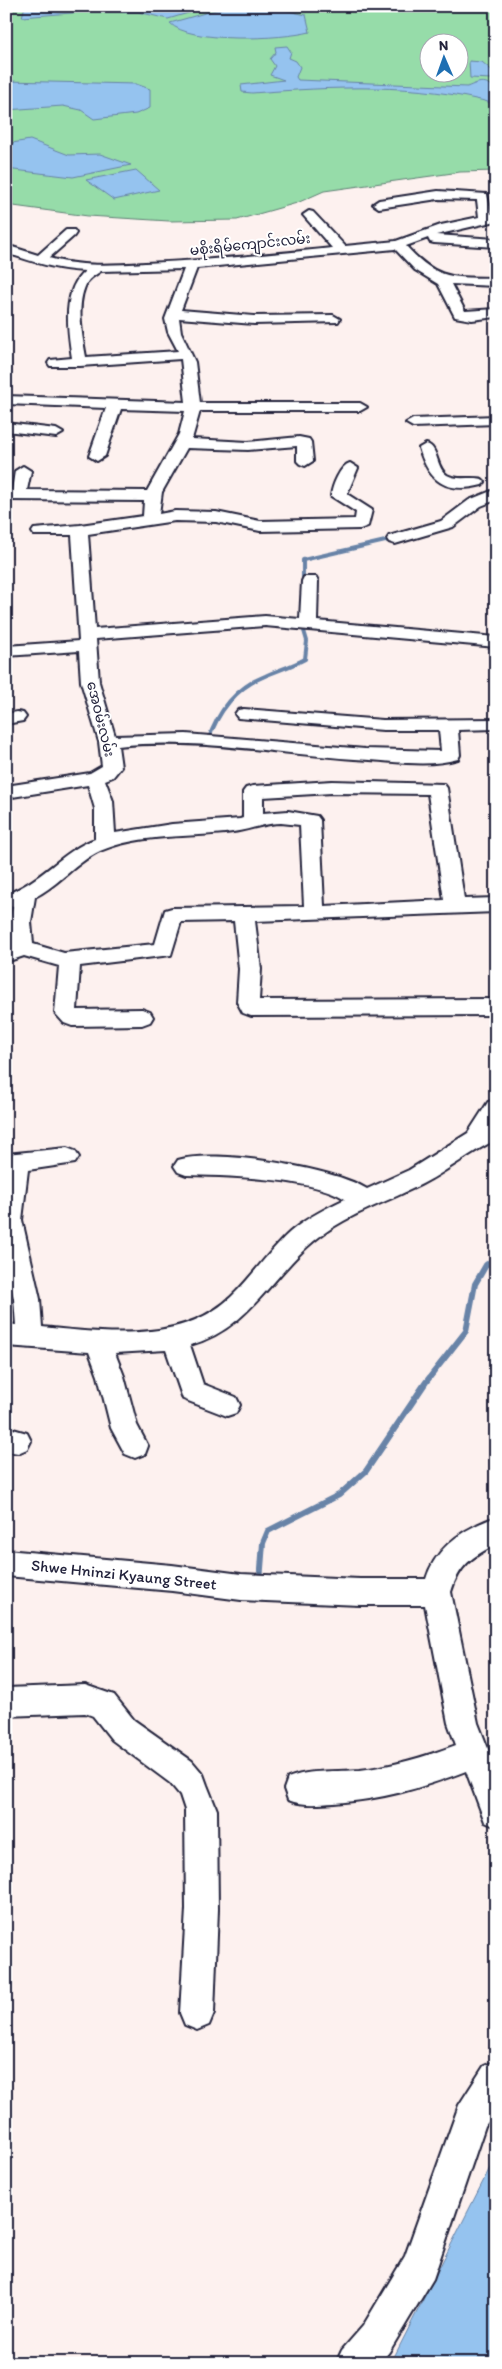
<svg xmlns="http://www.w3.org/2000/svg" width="502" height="2369" font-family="Itim,'Noto Sans Myanmar',sans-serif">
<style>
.green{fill:#96dca9;stroke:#5c7f72;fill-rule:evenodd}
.water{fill:#95c3ef;stroke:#6783a7}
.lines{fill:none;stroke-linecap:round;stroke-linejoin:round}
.stream-far1{stroke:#6783a7;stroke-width:4}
.stream{stroke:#6783a7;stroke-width:6}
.minor-casing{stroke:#22223b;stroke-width:4}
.minor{fill:#fff;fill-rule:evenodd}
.labels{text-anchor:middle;stroke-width:4;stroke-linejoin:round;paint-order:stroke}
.far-street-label{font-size:14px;fill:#22223b;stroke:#fff}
.street-label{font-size:16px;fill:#22223b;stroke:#fff}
</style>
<rect width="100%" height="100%" fill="#fdf1ef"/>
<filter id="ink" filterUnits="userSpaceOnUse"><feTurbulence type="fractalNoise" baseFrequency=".02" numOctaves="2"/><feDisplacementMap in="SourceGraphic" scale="10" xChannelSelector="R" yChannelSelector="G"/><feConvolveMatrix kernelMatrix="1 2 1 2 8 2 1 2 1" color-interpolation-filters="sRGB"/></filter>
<g filter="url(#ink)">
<path class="green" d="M6 6H496V171L460 172 324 191 297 203 237 220 169 221 88 216 6 205ZM430 42H460V72H430Z"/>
<path class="water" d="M25 6H212L168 19 138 12H83L22 17Z
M267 6 306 15 310 32C283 39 189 44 170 23L226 7Z
M287 46 291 52 289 58 296 61 300 67 296 77 298 80 467 87C479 82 485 79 496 89V104C417 82 332 87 252 93L242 92 241 85 284 80 270 75 275 66 270 59 276 52 275 47Z
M469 61 482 62 495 73 492 79 470 78Z
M6 81 136 84 150 89V108L136 114 94 119 81 110 63 106 6 110Z
M30 140 69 155 100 154 131 165 73 177 6 169V144Z
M136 170 159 190 114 200 86 180Z
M496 2156V2363H391Z"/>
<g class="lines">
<path class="stream-far1" d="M303 585V560L394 539
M208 741C218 711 235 688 265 676 279 670 292 666 305 659L307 641 302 624"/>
<path class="stream" d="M260 1581 263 1543 268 1531 339 1495 366 1471 426 1382 466 1331 475 1284 486 1265 496 1258"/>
<defs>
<path id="minor" d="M438 191 487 194 491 214 496 213V221L436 235 496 239V247L434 243 430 242 428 238 406 246C438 281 452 277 496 278V286L451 284 465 311 496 309V317L472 320 455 317 438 284 415 270 395 249 197 268 181 310 254 316 333 315 340 319 338 322 254 324 179 318 181 332 195 362 200 403H360L367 407 360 411H200L192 439 248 442 299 437 309 439 311 442 313 461 305 466 300 464 297 461V446L248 450 187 448 162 492 159 514 175 511 216 512 260 521 355 519 356 512 331 496C332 486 340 466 350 463L358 468 347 494 372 510 368 526 360 529 260 531 216 522 175 521 88 534 95 629 265 616 300 619 302 581 304 577H316L318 581 317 621 496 637V647L265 626 96 639 99 682 115 736 186 734 365 749 441 751 439 730H383L238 718 235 714 238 710 244 709 383 720 496 719V729L458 730 460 755 458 759C430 767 398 762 370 760 288 756 200 737 118 746L121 767 113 777 105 780 113 801 115 833 172 824 240 819 243 818V792L246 788 253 786 332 781 444 784 447 788 464 899 496 898V912L255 921 261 969 259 1000 496 999V1015L251 1016 243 1013 237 1002 239 969 234 921 181 922 171 955 80 966 77 1010 142 1009 150 1012 153 1017 150 1022 142 1025 72 1026 64 1023 55 1013 59 966 24 956 12 960 6 958V937L11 938 10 922 13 906 6 908V894C40 883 62 851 95 839V809L88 785 6 798V786L90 773 102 766 99 742 81 682 79 651 6 656V646L79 641 72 535H34L32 532 34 529 80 525 143 516 144 501 6 500V490H12L15 471 23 466 31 471 27 490 147 491 179 434 185 411 121 409 105 456 97 461 89 456 106 408 6 404V396L186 402 181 359 80 366H50L48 363 50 360 72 358C68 331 61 291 85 271 56 270 34 262 6 253V245L38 255 66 230H74L76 233 74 236 49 258C79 267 114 265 145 263 207 261 270 254 332 248L303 215 309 211 313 212 345 246 396 241 441 225 479 217 477 200 438 199 379 208 373 204 379 200ZM184 269 165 319 168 332 178 351 86 357C82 335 75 301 88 281 91 277 97 274 101 271ZM332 793 428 794 444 900 324 906 320 820 317 816 288 811 263 813V797ZM281 823 300 825 304 906 172 908 165 910 155 944 64 953 33 944 31 922 35 897C59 885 76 862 100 851 142 833 189 838 233 832 249 830 264 823 281 823Z
M496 416V424L413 427 406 423 413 419Z
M6 423 56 429 63 433 56 437 6 431Z
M426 444C439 447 435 467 447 475 457 481 472 476 482 479L485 482 482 485C446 494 429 482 419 448Z
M496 489V500L481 506 453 527 395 544 389 542 387 539 389 536 441 521 469 500Z
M17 712 23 713 26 717 23 721 6 724V714Z
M496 1100V1140C470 1152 449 1170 424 1183 390 1201 350 1213 319 1237 273 1272 250 1329 190 1345L203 1384 236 1397 240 1405 236 1413 227 1416 183 1399 166 1350 115 1353 124 1376 137 1425 148 1446 145 1454 135 1458 125 1454 111 1428 98 1376 89 1352 6 1346V1324L16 1325 14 1299 6 1260V1154L67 1148 75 1151 79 1157 75 1163 28 1170 22 1220 40 1299 42 1327C105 1333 181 1344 231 1297 252 1277 268 1252 290 1232 306 1218 326 1208 345 1199 314 1178 225 1176 186 1175L178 1172 174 1166 178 1160C214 1148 335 1168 367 1189L409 1170 468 1133 488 1102Z
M6 1427 27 1433 31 1441 27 1449 18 1453 6 1451Z
M496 1517V1544C472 1557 459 1565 451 1592L478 1723 496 1769V1827L485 1822 466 1771C419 1789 384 1799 334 1803 318 1804 303 1806 288 1800L284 1789 288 1778C310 1769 337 1772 360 1770 394 1766 424 1757 456 1745L448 1723 425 1605H360L241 1600 172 1591 6 1576V1550L172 1565 241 1574 360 1579H426C436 1546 465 1528 496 1517Z
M85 1685 114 1695 134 1720 192 1761 203 1774 207 1785 217 1810 218 1909 214 2013 209 2025 197 2030 185 2025 180 2013 186 1909 185 1810 180 1795 170 1783 112 1740 93 1716 85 1713 6 1716V1688Z
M496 2061V2110L485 2126 433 2279 389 2352 380 2363H336L342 2350 363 2326 405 2256 459 2105 484 2066Z"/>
</defs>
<use href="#minor" class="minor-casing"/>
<use href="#minor" class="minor"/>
</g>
</g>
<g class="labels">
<g class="far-street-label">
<text transform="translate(250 244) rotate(-6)" y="5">မစိုးရိမ်ကျောင်းလမ်း</text>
<text transform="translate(101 719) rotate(76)" y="5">အေဝမ်းလမ်း</text>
</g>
<g class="street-label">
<text transform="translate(124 1574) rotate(6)" y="6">Shwe Hninzi Kyaung Street</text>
</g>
</g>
<rect width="502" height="2369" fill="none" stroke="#fff" stroke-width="25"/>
<rect x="12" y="12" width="477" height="2344" fill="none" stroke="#22223b" stroke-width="2" filter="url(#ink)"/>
<g transform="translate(444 58) rotate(358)"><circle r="24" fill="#ffffff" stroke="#a7a7b1"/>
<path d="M0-4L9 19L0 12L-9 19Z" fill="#1f6fb2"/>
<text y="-8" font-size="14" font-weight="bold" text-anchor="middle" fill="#22223b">N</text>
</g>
</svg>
